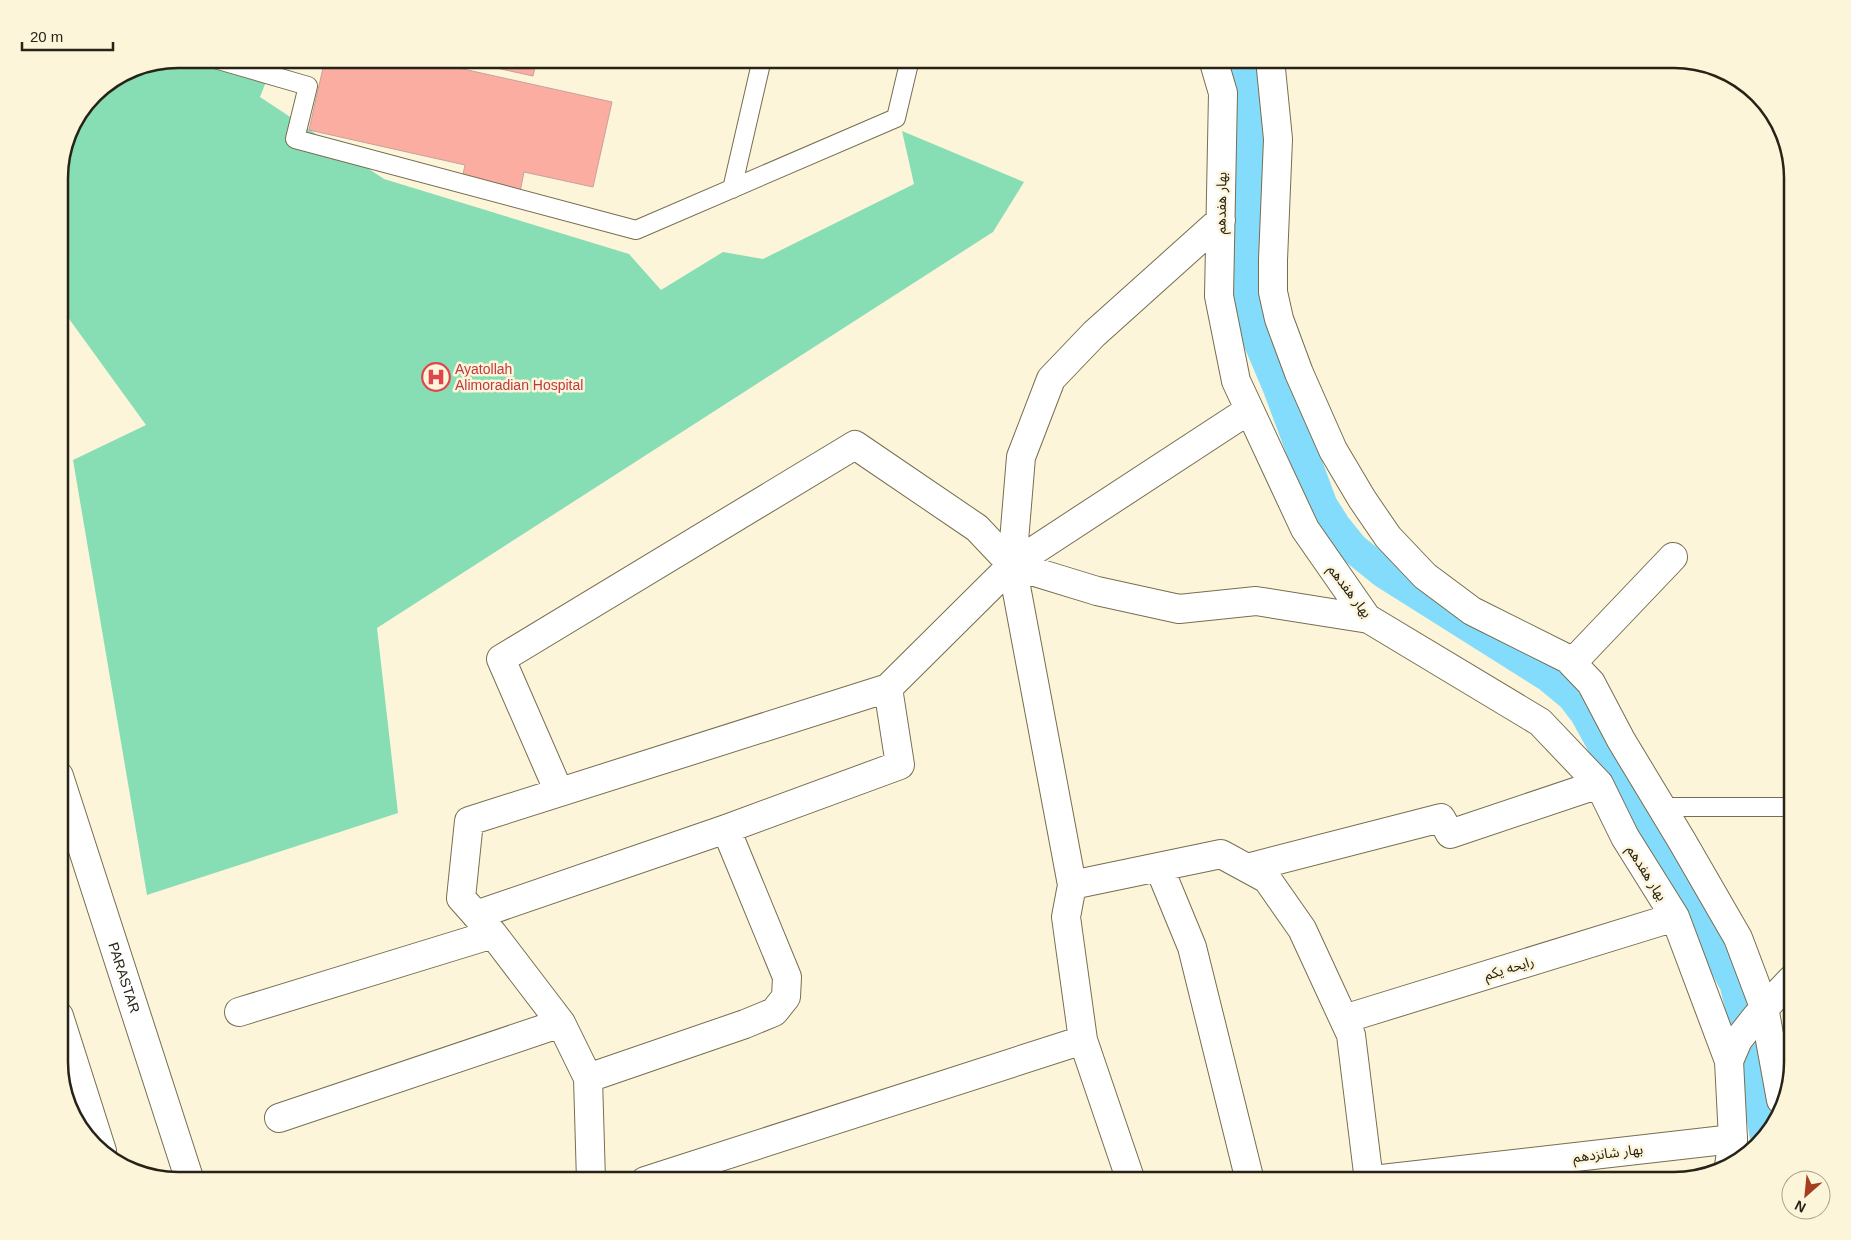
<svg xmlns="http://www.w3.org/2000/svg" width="1851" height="1240" font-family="Arial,'Noto Sans Arabic',sans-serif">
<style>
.green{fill:#87deb4}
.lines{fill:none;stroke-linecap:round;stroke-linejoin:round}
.canal{stroke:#83dcfb;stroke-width:31}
.building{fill:#fcada1;stroke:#c7a19c}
.service-casing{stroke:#766e50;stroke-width:20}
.minor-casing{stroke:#766e50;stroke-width:30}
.tertiary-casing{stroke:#766e50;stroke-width:30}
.primary-casing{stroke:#766e50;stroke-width:30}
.service{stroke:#fff;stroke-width:18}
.minor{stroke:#fff;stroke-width:28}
.tertiary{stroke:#fff;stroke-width:28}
.primary{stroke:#fff;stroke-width:28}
.labels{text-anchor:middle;stroke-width:5;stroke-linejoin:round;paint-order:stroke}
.street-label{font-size:14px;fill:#272317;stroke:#fdf5da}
.health-label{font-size:14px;fill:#be3a42;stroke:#fdf5da;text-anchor:start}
.rim{fill:none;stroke:#272317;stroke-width:2.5}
</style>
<rect width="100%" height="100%" fill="#fdf5da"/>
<path class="green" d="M178 59H275L260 97 384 179 629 254 661 290 723 252 763 259 914 184 902 131 1024 182 993 232 377 628 398 813 147 895 73 460 146 425 59 305V170L68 132 94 93 133 68Z
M59 866 68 898 63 911 59 907Z"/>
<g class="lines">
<path class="canal" d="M1244 59 1251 132 1243 280 1248 316 1278 387 1322 505 1336 527 1353 548 1384 573 1549 677 1572 696 1585 713 1735 984 1752 1055 1765 1135"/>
</g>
<path class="building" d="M325 59H437L436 63 612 102 593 187 524 172 520 192 462 179 465 165 309 130Z
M455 59H537L533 76Z
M676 59H711L710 66Z"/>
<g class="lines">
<defs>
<path id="service" d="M215 59 308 86 295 139 636 230 896 118 910 59
M732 189 762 59
M1661 807H1792"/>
<path id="minor" d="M1213 59 1223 93 1219 296 1236 381 1305 529 1367 618 1540 722 1599 784 1625 837 1675 917 1729 1061
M1270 59 1278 139 1273 260V292L1279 319 1299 373 1333 450 1362 499 1388 537 1425 576 1472 611 1568 659 1591 683 1621 740 1682 841 1738 938 1764 1007 1781 1100
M1221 220 1094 334 1051 379 1021 457 1012 565 1072 885 1221 854 1267 879 1302 929 1351 1035 1369 1181
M1572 663 1673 557
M559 792 501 659 855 445 977 528 1012 565 1097 591 1179 609 1256 601 1369 619
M1159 867 1192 947 1250 1181
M1247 868 1441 818 1450 834 1599 784
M1072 885 1066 917 1083 1040 1131 1181
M476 915 726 829 900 765 888 688
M239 1012 493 934
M1344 1019 1675 917
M588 1078 745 1024 774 1012 786 997 787 977 726 829
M279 1118 561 1023
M591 1181 588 1078 561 1023 493 934 461 898 469 821 888 688 1012 565 1249 410
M645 1181 1083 1040
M1364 1181 1733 1139"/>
<path id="tertiary" d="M1729 1166 1733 1139 1729 1061 1738 1040 1757 1016 1792 979"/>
<g id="primary">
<path id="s1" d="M59 776 190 1181"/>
<path d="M59 1016 102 1151"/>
</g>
</defs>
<use href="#service" class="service-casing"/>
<use href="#minor" class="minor-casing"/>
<use href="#tertiary" class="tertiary-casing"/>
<use href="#primary" class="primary-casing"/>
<use href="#service" class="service"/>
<use href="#minor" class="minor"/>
<use href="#tertiary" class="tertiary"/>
<use href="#primary" class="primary"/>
</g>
<defs>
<symbol id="hospital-ring" viewBox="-11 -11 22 22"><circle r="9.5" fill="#fdf5da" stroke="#e0444e" stroke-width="1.5"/><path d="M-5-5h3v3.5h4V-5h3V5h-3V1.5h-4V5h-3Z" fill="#e0444e"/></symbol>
</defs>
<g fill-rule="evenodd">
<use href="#hospital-ring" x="420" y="361" width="32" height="32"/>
</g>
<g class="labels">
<g class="street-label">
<text transform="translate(1221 203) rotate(-89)" y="5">بهار هفدهم</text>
<text transform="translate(1350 591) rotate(53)" y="5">بهار هفدهم</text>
<text transform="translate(1647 873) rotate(58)" y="5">بهار هفدهم</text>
<text transform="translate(1509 968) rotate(-17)" y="5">رایحه یکم</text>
<text dy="5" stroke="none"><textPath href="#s1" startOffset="212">PARASTAR</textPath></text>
<text transform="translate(1608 1153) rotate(-7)" y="5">بهار شانزدهم</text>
</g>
<g class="health-label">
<text x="455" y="374">Ayatollah<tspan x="455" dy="16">Alimoradian Hospital</tspan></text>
</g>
</g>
<path d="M0 0H1851V1240H0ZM178 68H1674A110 110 0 0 1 1784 178V1062A110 110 0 0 1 1674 1172H178A110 110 0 0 1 68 1062V178A110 110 0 0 1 178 68Z" fill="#fdf5da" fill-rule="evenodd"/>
<path class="rim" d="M178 68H1674A110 110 0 0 1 1784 178V1062A110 110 0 0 1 1674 1172H178A110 110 0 0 1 68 1062V178A110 110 0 0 1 178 68Z"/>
<g transform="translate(1806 1195) rotate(207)"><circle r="24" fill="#fdf5da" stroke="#a7a18c"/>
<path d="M0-4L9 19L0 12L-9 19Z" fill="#a53d20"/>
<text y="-8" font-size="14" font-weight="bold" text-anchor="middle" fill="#272317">N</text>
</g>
<path d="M22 42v8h91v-8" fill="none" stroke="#272317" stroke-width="2.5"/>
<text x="30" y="42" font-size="15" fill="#272317" stroke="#fdf5da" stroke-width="4" paint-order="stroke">20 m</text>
</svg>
